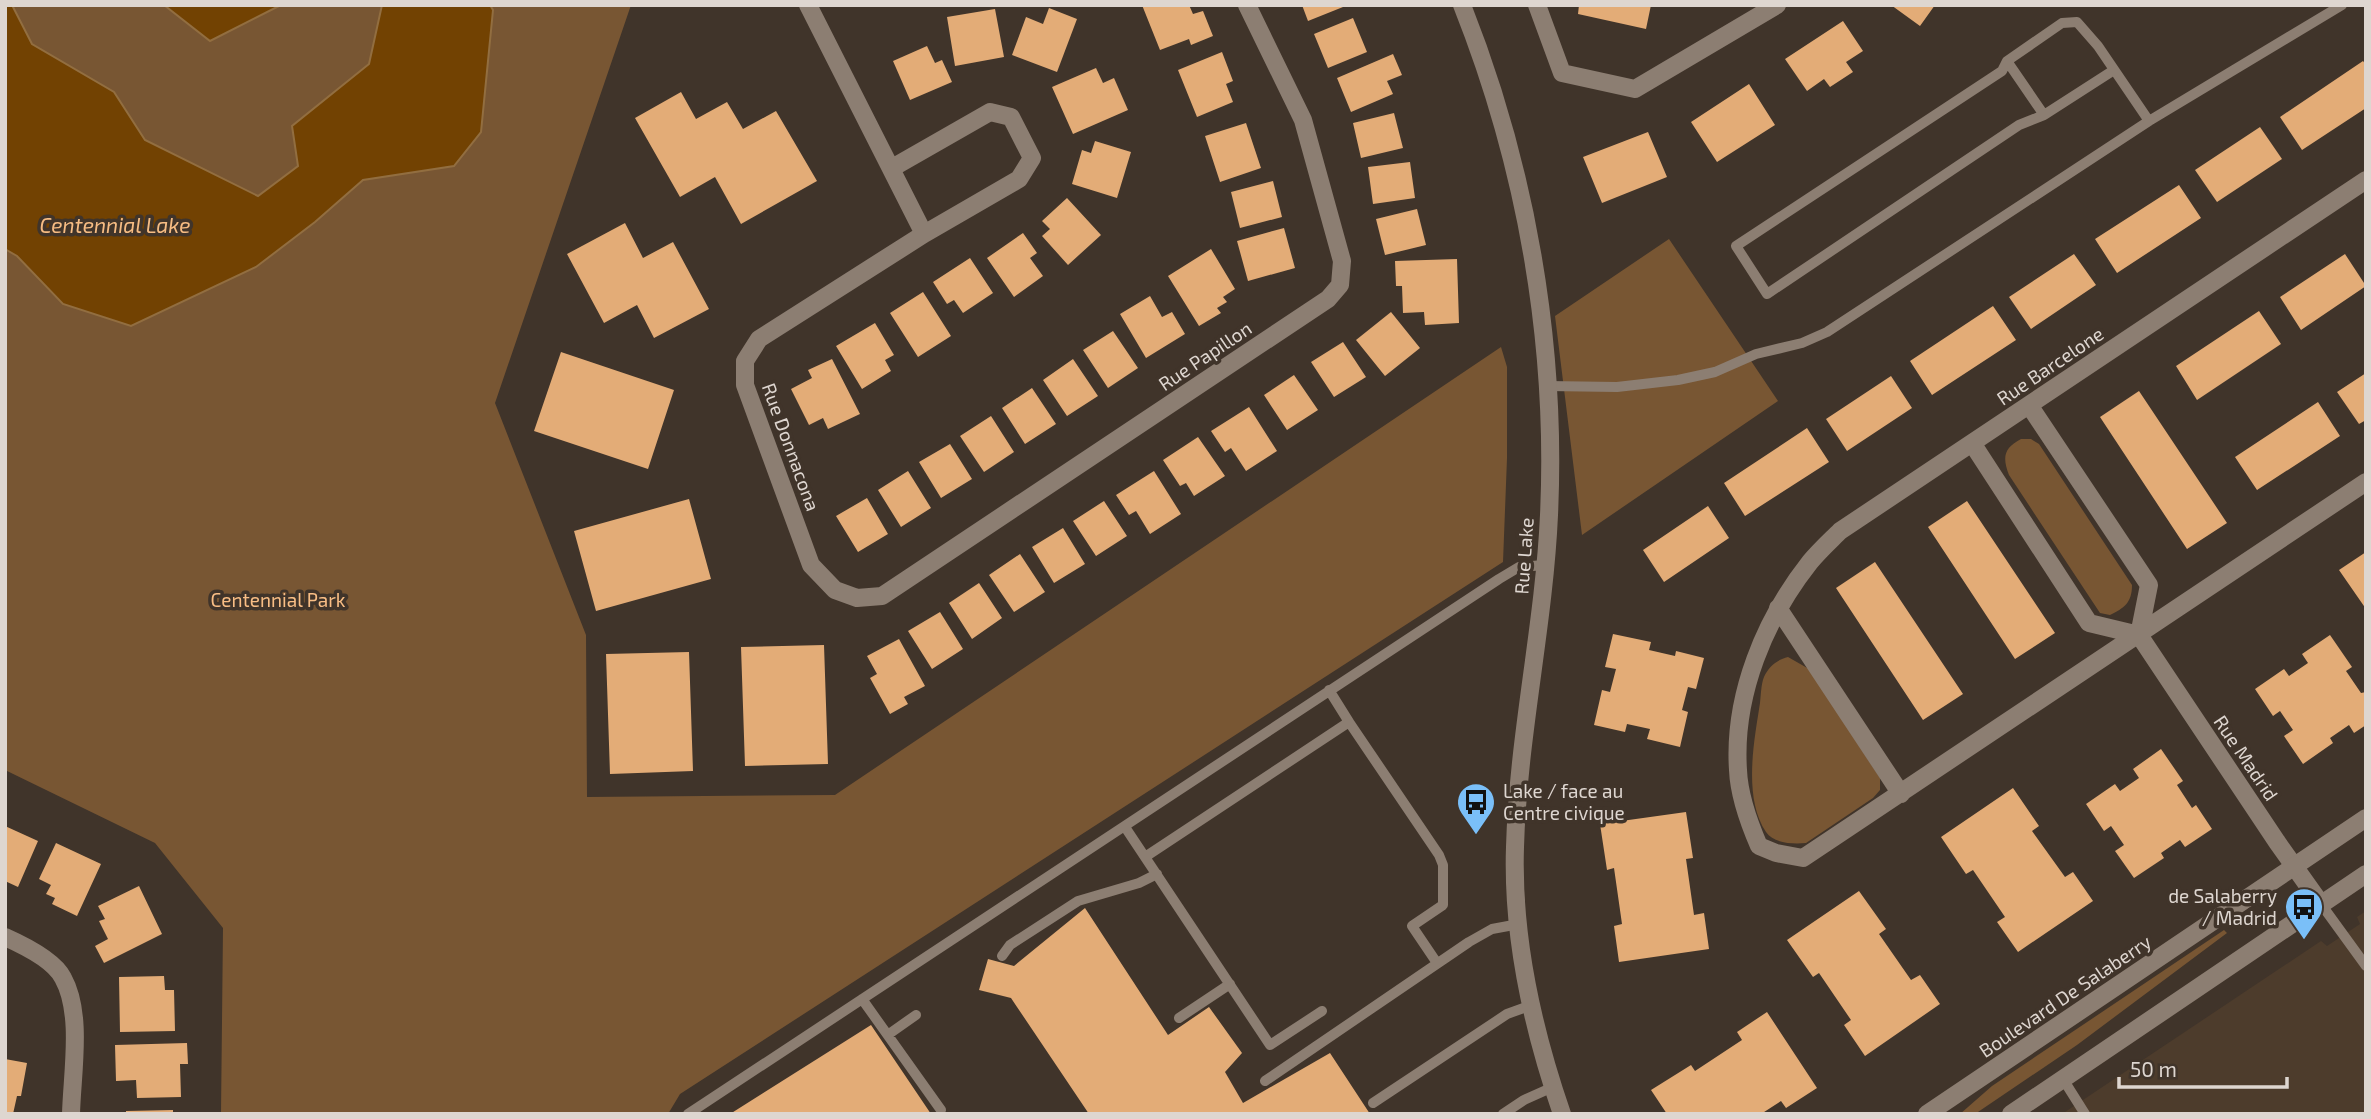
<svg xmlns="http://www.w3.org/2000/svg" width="2371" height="1119" font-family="'Exo 2',sans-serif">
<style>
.built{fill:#4d3c2c}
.green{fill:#785633}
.water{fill:#724202;stroke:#926e40;stroke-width:2}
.building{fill:#e3ac77}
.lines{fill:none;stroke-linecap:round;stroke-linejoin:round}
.service{stroke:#8c7e72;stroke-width:10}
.minor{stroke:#8c7e72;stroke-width:18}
.tertiary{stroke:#8c7e72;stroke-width:18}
.labels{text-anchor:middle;stroke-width:7;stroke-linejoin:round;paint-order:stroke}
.street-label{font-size:19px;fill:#ded6d0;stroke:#40342a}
.park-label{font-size:19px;fill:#f9be85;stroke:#40342a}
.poi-label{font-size:19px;fill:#ded6d0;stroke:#40342a;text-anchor:start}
.water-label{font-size:21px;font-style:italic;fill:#f6bc83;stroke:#40342a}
</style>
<rect width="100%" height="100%" fill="#40342a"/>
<path class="built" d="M2366 911V1114H2062L2321 941 2327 946 2360 924 2357 917Z"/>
<path class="green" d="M5 5H631L495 403 586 635 587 797 835 795 1501 347 1507 367V458L1503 562 680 1094 668 1114H221L223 928 155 843 5 770Z
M1669 239 1778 401 1582 535 1555 316Z
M2021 439H2031L2039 444 2132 585C2132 603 2124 608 2110 615L2100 613 2009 475C2002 457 2004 448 2021 439Z
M1788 657 1809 669 1880 778V790L1873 798 1806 843C1794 844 1774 844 1766 832 1743 797 1754 742 1760 703 1761 695 1761 684 1764 677 1769 666 1777 660 1788 657Z
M2224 930 2227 933 2077 1045 1975 1114H1960L1992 1086Z"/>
<path class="water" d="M5 5H12L32 44 114 92 145 140 258 196 298 166 292 126 369 64 382 5H490L493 10 481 132 454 166 363 180 315 222 256 267 131 326 63 304 17 256 5 249Z
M164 5H281L210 41Z"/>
<path class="building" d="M1142 5H1189L1193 14 1203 11 1213 36 1191 45 1189 39 1160 50Z
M1302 5H1348L1308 21Z
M1579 5H1651L1646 29 1578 14Z
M1891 5H1935L1920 26Z
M1049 8 1077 19 1057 72 1012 55 1026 17 1043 24Z
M995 9 1004 57 955 66 947 17Z
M1353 18 1367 52 1328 68 1314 34Z
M1843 21 1863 51 1846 62 1853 72 1830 87 1824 79 1807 91 1785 59Z
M927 46 935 63 942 60 952 82 910 100 893 61Z
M1222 52 1233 81 1226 84 1233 102 1197 117 1178 70Z
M1393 54 1402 75 1387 81 1393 94 1351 112 1337 78Z
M2363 61 2366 65V108L2302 150 2280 117Z
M1096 68 1103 83 1114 78 1128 110 1073 134 1052 87Z
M1749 84 1775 125 1717 162 1691 122Z
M681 92 696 119 727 102 743 129 776 111 817 181 741 224 715 177 680 197 635 118Z
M1394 113 1403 148 1361 158 1353 123Z
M1246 123 1261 168 1220 182 1205 136Z
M2260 127 2282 159 2217 202 2195 170Z
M1648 132 1667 177 1602 203 1583 157Z
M1095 141 1131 152 1117 198 1072 184 1082 150 1091 153Z
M1410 162 1415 198 1373 204 1368 167Z
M1273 181 1282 217 1240 228 1231 192Z
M2179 185 2201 218 2117 273 2095 239Z
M1067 198 1101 235 1068 265 1042 236 1050 229 1042 221Z
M1417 209 1426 245 1385 255 1376 219Z
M625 223 643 258 673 242 709 309 654 338 637 305 604 323 567 254Z
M1284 228 1295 268 1248 281 1237 241Z
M1023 233 1037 253 1030 258 1043 276 1014 297 987 258Z
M1211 249 1235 289 1223 297 1227 302 1217 308 1221 313 1199 326 1168 276Z
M2074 254 2096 285 2031 329 2009 297Z
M2345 254 2366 286 2301 330 2280 297Z
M970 258 993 293 963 313 954 300 947 304 933 282Z
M1457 259 1459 323 1425 325 1424 312 1403 313 1402 286H1396L1395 261Z
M923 292 951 336 918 357 890 313Z
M1150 296 1162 317 1172 312 1185 334 1146 358 1120 314Z
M1993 306 2016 340 1932 395 1910 361Z
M2259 311 2281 344 2197 400 2176 366Z
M1391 312 1420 348 1385 376 1356 340Z
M875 323 894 355 885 360 891 371 862 389 836 346Z
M1113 331 1138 368 1108 388 1083 350Z
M1343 342 1366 377 1334 397 1311 362Z
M561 352 674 390 648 469 534 431Z
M832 359 860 414 828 429 823 418 809 425 791 389 812 378 808 370Z
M1073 359 1098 396 1067 416 1043 380Z
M2366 373V420L2359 424 2337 392Z
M1294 375 1318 410 1287 430 1264 395Z
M1891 376 1912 408 1847 451 1826 419Z
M1032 388 1056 424 1025 444 1002 408Z
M2139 391 2227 523 2187 549 2100 417Z
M2318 402 2340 436 2257 490 2235 457Z
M1249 407 1277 451 1246 471 1231 448 1225 452 1211 431Z
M991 416 1014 452 984 472 960 436Z
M1807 428 1829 462 1745 516 1724 483Z
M1198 437 1225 476 1194 496 1186 483 1180 486 1163 460Z
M950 444 972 479 941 498 919 462Z
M908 471 931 508 901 527 878 490Z
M1154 471 1181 514 1150 534 1136 511 1129 515 1116 495Z
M867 498 888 534 858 552 836 516Z
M689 499 711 579 596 611 574 531Z
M1104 501 1127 536 1096 556 1073 521Z
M1967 501 2055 633 2015 659 1928 527Z
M1708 506 1729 538 1664 582 1643 550Z
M1063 528 1085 564 1054 583 1032 547Z
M2366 552V609L2339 570Z
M1020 554 1045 592 1014 612 989 575Z
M1875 562 1963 694 1923 720 1836 588Z
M979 583 1002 618 972 639 949 603Z
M940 612 963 649 932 669 908 631Z
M1613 634 1651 642 1649 650 1675 656 1676 651 1704 658 1696 689 1688 687 1682 710 1688 712 1680 747 1647 739 1650 729 1627 724 1625 732 1594 725 1602 690 1610 692 1616 669 1605 667Z
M2330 635 2352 667 2346 671 2361 693 2366 692V725L2354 733 2349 725 2330 738 2333 743 2303 764 2284 736 2293 730 2280 711 2273 716 2255 689 2284 669 2289 676 2308 663 2302 654Z
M899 639 925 686 904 697 908 704 890 714 870 678 877 674 867 656Z
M824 645 828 764 745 766 741 647Z
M689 652 693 771 610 774 606 654Z
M2161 749 2183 781 2177 785 2192 808 2196 805 2212 829 2185 847 2180 840 2161 853 2164 858 2134 878 2115 851 2124 845 2111 826 2104 831 2086 804 2115 784 2120 791 2139 778 2133 769Z
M2013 788 2039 826 2032 831 2065 877 2073 872 2093 901 2018 952 1997 922 2005 917 1973 870 1966 874 1941 837Z
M1686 812 1693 858 1686 859 1694 915 1704 913 1709 949 1619 962 1614 926 1622 924 1614 868 1607 870 1600 824Z
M5 826 38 841 18 887 5 881Z
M56 843 101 864 77 916 52 904 55 898 46 894 51 885 39 879Z
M139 886 162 934 104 963 95 946 108 939 99 921 105 919 98 906Z
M1859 891 1886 929 1879 934 1911 980 1920 975 1940 1004 1865 1056 1844 1025 1851 1020 1819 973 1813 977 1787 940Z
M1085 908 1168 1035 1209 1007 1242 1053 1225 1072 1243 1103 1330 1053 1370 1114H1089L1011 998 979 990 988 959 1014 966Z
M164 976 165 990H174L175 1031 120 1032 119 977Z
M1767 1012 1817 1088 1786 1108 1781 1101 1761 1114H1667L1651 1090 1691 1065 1695 1071 1742 1040 1737 1032Z
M871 1025 931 1114H730Z
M187 1043 188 1064H180L181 1097 137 1098 136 1080 116 1081 115 1045Z
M5 1059 27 1063 21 1096H17L13 1114H5Z
M173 1110V1114H126V1111Z"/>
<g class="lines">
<path class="service" d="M2007 61 2002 71 1736 246 1767 294 2019 125 2044 115
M2114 70 2044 115 2007 61 2062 23 2077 22 2098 46 2149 121
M1547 386 1617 387 1678 380 1715 372 1756 354 1802 343 1827 332 2149 121 2342 5
M1329 690 1349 722
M1125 827 1270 1045 1322 1011
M1145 857 1349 722 1439 855 1443 865V905L1412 926 1437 963
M2321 904 2366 966
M1002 956 1010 945 1078 901 1139 883 1157 874
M862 999 941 1110
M1179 1018 1230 984
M889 1034 916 1015
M2063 1079 2085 1114
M1265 1081 1469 942 1492 929 1519 924
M1373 1103 1507 1014 1532 1005
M688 1114 1499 579 1519 567 1545 565
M1503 1114 1524 1100 1553 1087"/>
<path class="minor" d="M808 5 924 234 759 339 745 361V385L811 565 835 590 857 598 882 596 1328 299 1340 285 1342 261 1303 120 1247 5
M1537 5 1562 73 1635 89 1777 5
M892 168 990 112 1011 117 1032 158 1019 179 924 234
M2366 180 1840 531C1830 541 1819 551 1810 562 1765 619 1733 695 1738 770 1739 796 1749 823 1759 846L1776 853 1803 858 2366 482
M2029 405 2149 585 2139 635
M1972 443 2089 623 2139 635 2277 842 2321 904
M1778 608 1901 794
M5 937C23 945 54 960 63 978 83 1014 72 1073 71 1114"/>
<path class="tertiary" d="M1462 5C1526 166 1557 342 1549 515 1544 626 1518 736 1515 847 1512 936 1533 1030 1562 1114
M1927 1114 2366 818
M2011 1114 2366 874"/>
</g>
<defs>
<symbol id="bus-pin" viewBox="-11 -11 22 30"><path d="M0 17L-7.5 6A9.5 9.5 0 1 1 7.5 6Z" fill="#7abff8" stroke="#40342a"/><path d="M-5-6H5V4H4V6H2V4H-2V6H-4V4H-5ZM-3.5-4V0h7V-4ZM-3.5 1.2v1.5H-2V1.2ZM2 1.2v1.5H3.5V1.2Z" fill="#111"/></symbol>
</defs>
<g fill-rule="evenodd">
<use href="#bus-pin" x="1454" y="780" width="44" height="60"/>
<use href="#bus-pin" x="2282" y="885" width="44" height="60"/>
</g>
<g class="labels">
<g class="street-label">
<text transform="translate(1205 356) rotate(-34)" y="7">Rue Papillon</text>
<text transform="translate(2050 366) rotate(-34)" y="7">Rue Barcelone</text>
<text transform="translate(791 447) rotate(70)" y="7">Rue Donnacona</text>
<text transform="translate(1524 556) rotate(-86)" y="7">Rue Lake</text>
<text transform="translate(2246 758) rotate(56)" y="7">Rue Madrid</text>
<text transform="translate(2065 996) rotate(-34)" y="7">Boulevard De Salaberry</text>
</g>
<g class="park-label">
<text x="278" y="607">Centennial Park</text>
</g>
<g class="poi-label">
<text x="1503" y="798">Lake / face au<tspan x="1503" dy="22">Centre civique</tspan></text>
<text x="2277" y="903" text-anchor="end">de Salaberry<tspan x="2277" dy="22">/ Madrid</tspan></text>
</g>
<g class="water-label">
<text x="115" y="233">Centennial Lake</text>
</g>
</g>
<rect width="2371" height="1119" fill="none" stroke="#ded6d0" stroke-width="14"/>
<path d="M2119 1077v10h168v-10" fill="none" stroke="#ded6d0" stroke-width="3.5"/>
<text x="2130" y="1077" font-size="21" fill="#ded6d0" stroke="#40342a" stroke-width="5" paint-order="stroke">50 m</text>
</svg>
